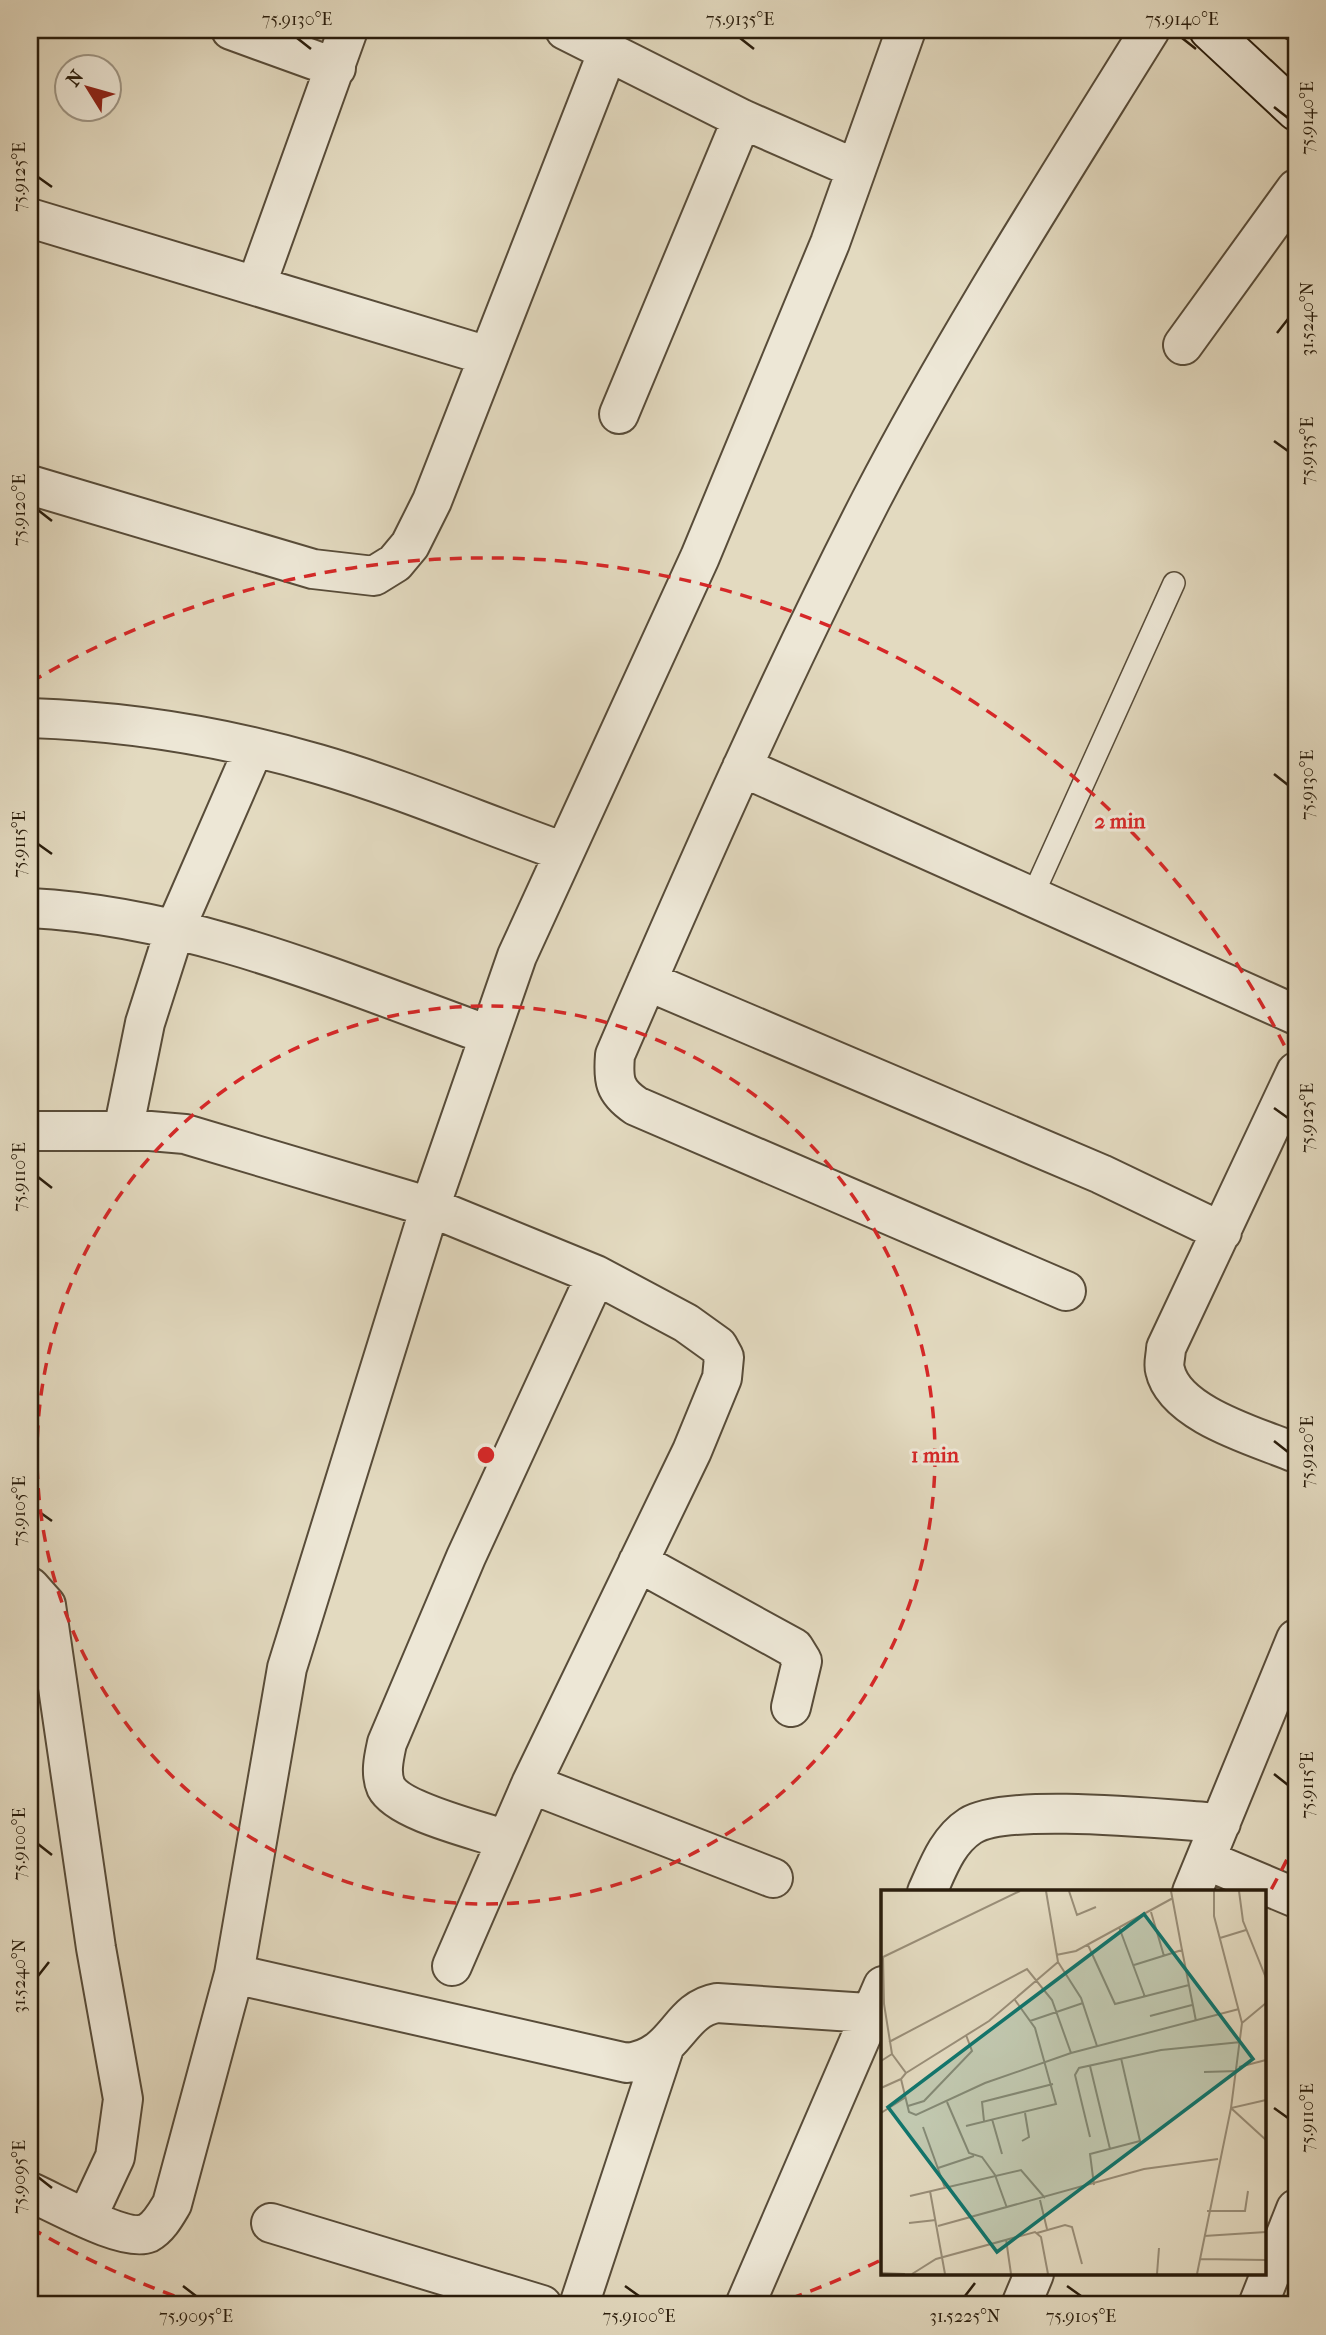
<svg xmlns="http://www.w3.org/2000/svg" width="1326" height="2335" font-family="'IM FELL French Canon',serif">
<style>
.building{fill:#8a7f6a;stroke:#2a1d0c;stroke-width:2}
.lines{fill:none;stroke-linecap:round;stroke-linejoin:round}
.lane-casing{stroke:#584c39;stroke-width:24}
.street-casing{stroke:#584c39;stroke-width:42}
.secondary-casing{stroke:#2a1d0c;stroke-width:42}
.lane{stroke:#ede7d6;stroke-width:21}
.street{stroke:#ede7d6;stroke-width:38}
.secondary{stroke:#ede7d6;stroke-width:38}
.ticks{fill:none;stroke:#2a1d0c;stroke-width:2.5}
.ring{fill:none;stroke:#d62828;stroke-width:3.5;stroke-dasharray:12 9}
.inset-road{fill:none;stroke:#998e78;stroke-width:2}
.view{fill:#0f766e;fill-opacity:0.15;stroke:#0f766e;stroke-width:3.5}
.inset-edge{fill:none;stroke:#2a1d0c;stroke-width:3.5}
.centre{fill:#d62828;stroke:#ede7d6;stroke-width:3.5}
.ring-label{font-size:21px;text-anchor:middle;font-weight:bold;fill:#d62828;stroke:#ede7d6;stroke-width:6;stroke-linejoin:round;paint-order:stroke}
.neatline{fill:none;stroke:#2a1d0c;stroke-width:2.5}
.ticks-label{font-size:18px;text-anchor:middle;fill:#2a1d0c}
</style>
<rect width="100%" height="100%" fill="#e3dac0"/>
<filter id="stains"><feTurbulence type="fractalNoise" baseFrequency=".00286" numOctaves="4"/><feColorMatrix values="0 0 0 0 .2 0 0 0 0 .09 0 0 0 0 .02 0 0 0 .5 -.17"/></filter>
<radialGradient id="worn" r=".72"><stop offset=".6" stop-color="#630" stop-opacity="0"/><stop offset="1" stop-color="#630" stop-opacity=".3"/></radialGradient>
<path class="building" d="M1267 30H1296V43Z"/>
<g class="lines">
<defs>
<path id="lane" d="M1032 897 1174 583"/>
<path id="street" d="M231 30 336 68
M565 30 742 119 854 168
M30 218 488 356
M256 286 348 30
M1183 345 1296 189
M619 414 742 119
M30 485 313 569 374 576 395 563 410 545 432 501 608 51
M30 718C127 721 225 737 318 764 401 788 482 823 564 852
M742 767 1296 1015
M30 908C190 916 339 981 488 1035
M647 981 1101 1174 1222 1232
M1296 1072 1166 1348C1166 1355 1163 1364 1165 1370 1175 1415 1258 1437 1296 1453
M30 1131H150L185 1134 430 1207 596 1275 686 1323 718 1346 724 1357 722 1378 692 1451 531 1784 452 1966
M123 1131 145 1023 175 929 254 748
M1066 1291 636 1106C614 1091 613 1080 615 1055 696 868 778 681 871 500 954 340 1055 183 1150 30
M638 1562 794 1648 802 1661 791 1707
M30 1587 46 1605 96 1948 123 2099 115 2157 87 2217
M531 1784 773 1878
M506 1840C479 1830 399 1812 386 1787 380 1773 384 1757 387 1743L466 1557 596 1275
M1206 1860 1296 1898
M927 1892C938 1868 947 1841 970 1826 1007 1802 1171 1820 1221 1823
M1192 1892 1296 1639
M234 1974 627 2063C677 2057 677 2010 717 2003L883 2014
M30 2192C54 2202 125 2243 148 2233 159 2227 166 2214 172 2204L234 1974 287 1668 430 1207 517 956 700 557 830 243 906 30
M271 2223 542 2305
M579 2305 664 2048
M745 2305 883 1986
M1021 2305 1034 2274
M1258 2305 1296 2209"/>
<path id="secondary" d="M1209 30 1296 111"/>
</defs>
<use href="#lane" class="lane-casing"/>
<use href="#street" class="street-casing"/>
<use href="#secondary" class="secondary-casing"/>
<use href="#lane" class="lane"/>
<use href="#street" class="street"/>
<use href="#secondary" class="secondary"/>
</g>
<path class="ticks" d="M297 38 311 49M740 38 754 49M1182 38 1196 49M1274 107 1288 118M38 177 52 187M1277 333 1288 319M1274 441 1288 451M38 510 52 521M1274 774 1288 785M38 844 52 854M1274 1108 1288 1118M38 1177 52 1188M1274 1441 1288 1452M38 1511 52 1521M1274 1774 1288 1785M38 1844 52 1855M38 1976 49 1962M1274 2108 1288 2118M38 2177 52 2188M183 2286 196 2296M625 2286 639 2296M1067 2286 1081 2296M965 2296 975 2283"/>
<g class="ring">
<circle cx="486" cy="1455" r="449"/>
<path d="M1296 1841A897 897 0 0 1 1267 1897M879 2261A897 897 0 0 1 778 2303M194 2303A897 897 0 0 1 31 2228M31 682A897 897 0 0 1 1296 1069"/>
</g>
<g transform="translate(881 1890)">
<rect width="385" height="385" fill="#e3dac0"/>
<path class="inset-road" d="M165 1 177 72 200 108 216 156M188 1 196 25 215 17M333 1V26L361 133 350 218 385 250M358 1 362 31 385 88M270 22 283 66M238 37 264 107M339 48 365 40M207 55 234 114 308 95M301 60 315 131M175 65 195 61 292 8M2 67 3 114 11 164M0 68 139 1M253 75 301 60 290 1M269 126 311 115M149 131 202 113M361 133 385 113M8 152 146 79 171 110 190 163M0 171 11 164 25 183 20 189 28 222 35 225 104 193 190 163 358 119M209 176 229 259M358 177 385 170M323 182 357 181M25 183 108 131 177 72M0 198 20 189M66 212 88 263 101 267 114 285 126 318M27 216 43 211 91 161 85 145M0 223 25 207M111 229 121 264M103 231 101 212 172 194M85 236 175 214 154 138 134 110M42 237 64 298M209 247 194 185 198 178 280 160 360 152M141 251 148 247 144 223M57 278 93 266M213 295 209 264 259 251 240 168M49 301 64 384M29 306 140 280 164 308M159 310 166 339M326 321H364L367 301M28 333 55 330M57 336 263 279 337 269M156 343 184 335 191 337 201 374M323 346 385 342M125 349 130 384M319 369 385 370M0 383 24 384M31 384 55 369 154 342 160 347 167 384M276 384 278 358M316 384 350 218 385 210"/>
<path class="view" d="M263 24 372 169 116 362 7 217Z"/>
<rect width="385" height="385" class="inset-edge"/>
</g>
<circle cx="486" cy="1455" r="10" class="centre"/>
<g class="ring-label">
<text x="1120" y="828">2 min</text>
<text x="935" y="1462">1 min</text>
</g>
<rect width="1326" height="2335" fill="none" stroke="#e3dac0" stroke-width="77"/>
<g transform="translate(88 88) rotate(307)"><circle r="33" fill="#ede7d6" stroke="#9f9685" stroke-width="2"/>
<path d="M0-5L12 26L0 18L-12 26Z" fill="#8f2418"/>
<text y="-10" font-size="19" font-weight="bold" text-anchor="middle" fill="#2a1d0c">N</text>
</g>
<rect x="38" y="38" width="1250" height="2258" class="neatline"/>
<g class="ticks-label">
<text x="297" y="25">75.9130°E</text>
<text x="740" y="25">75.9135°E</text>
<text x="1182" y="25">75.9140°E</text>
<text transform="translate(1307 118) rotate(-90)" y="6">75.9140°E</text>
<text transform="translate(19 177) rotate(-90)" y="6">75.9125°E</text>
<text transform="translate(1307 319) rotate(-90)" y="6">31.5240°N</text>
<text transform="translate(1307 451) rotate(-90)" y="6">75.9135°E</text>
<text transform="translate(19 510) rotate(-90)" y="6">75.9120°E</text>
<text transform="translate(1307 785) rotate(-90)" y="6">75.9130°E</text>
<text transform="translate(19 844) rotate(-90)" y="6">75.9115°E</text>
<text transform="translate(1307 1118) rotate(-90)" y="6">75.9125°E</text>
<text transform="translate(19 1177) rotate(-90)" y="6">75.9110°E</text>
<text transform="translate(1307 1452) rotate(-90)" y="6">75.9120°E</text>
<text transform="translate(19 1511) rotate(-90)" y="6">75.9105°E</text>
<text transform="translate(1307 1785) rotate(-90)" y="6">75.9115°E</text>
<text transform="translate(19 1844) rotate(-90)" y="6">75.9100°E</text>
<text transform="translate(19 1976) rotate(-90)" y="6">31.5240°N</text>
<text transform="translate(1307 2118) rotate(-90)" y="6">75.9110°E</text>
<text transform="translate(19 2177) rotate(-90)" y="6">75.9095°E</text>
<text x="196" y="2322">75.9095°E</text>
<text x="639" y="2322">75.9100°E</text>
<text x="965" y="2322">31.5225°N</text>
<text x="1081" y="2322">75.9105°E</text>
</g>
<rect width="100%" height="100%" filter="url(#stains)"/>
<rect width="100%" height="100%" fill="url(#worn)"/>
</svg>
